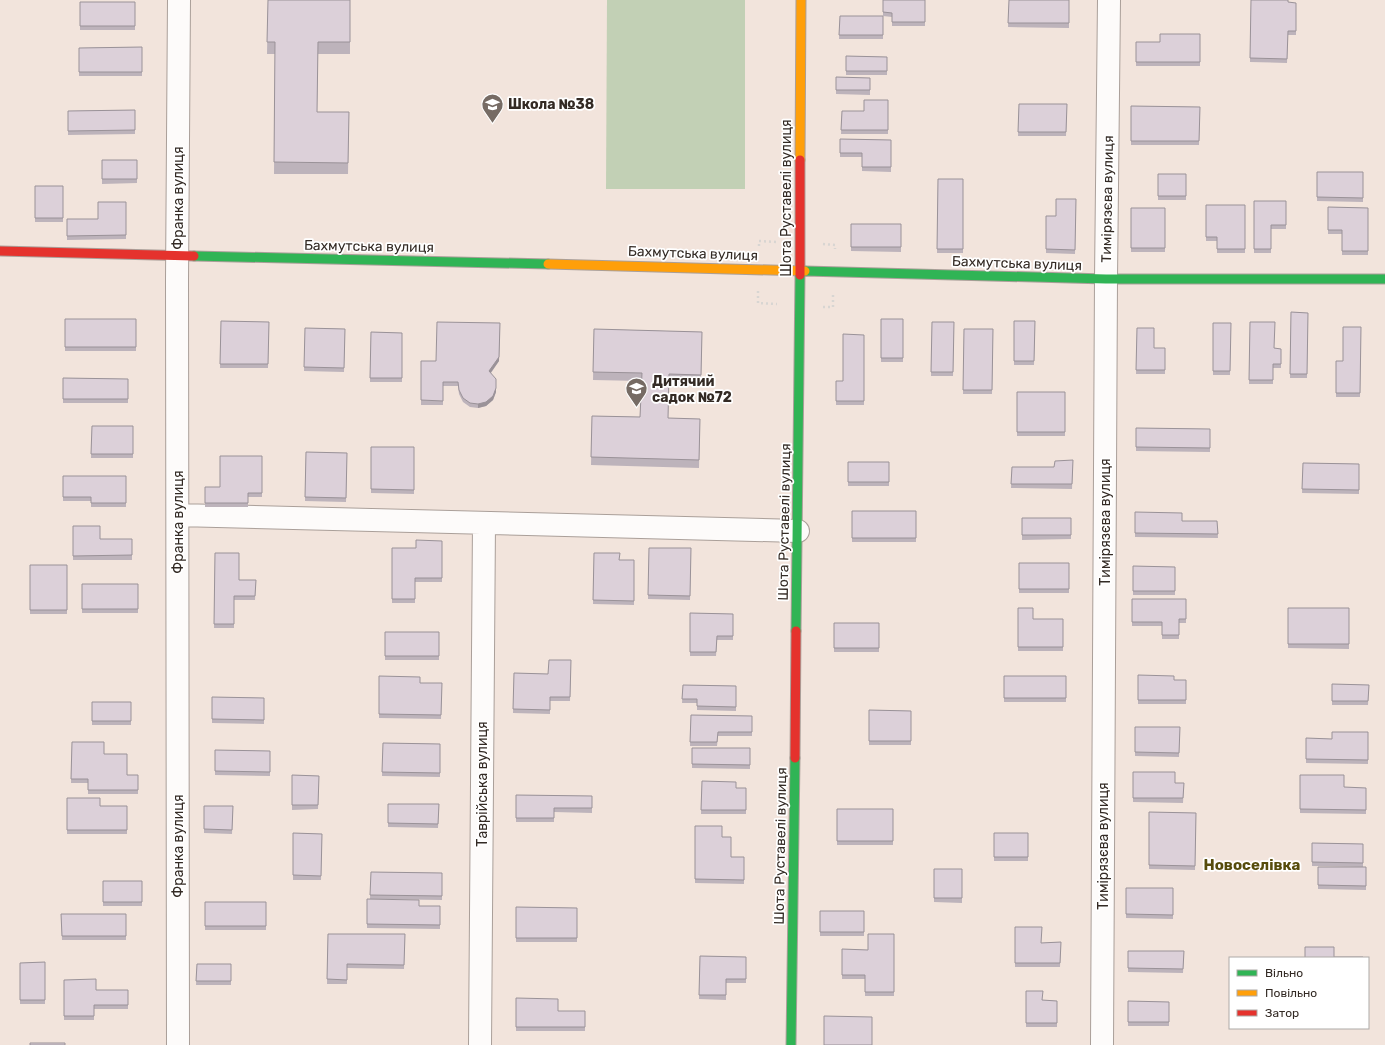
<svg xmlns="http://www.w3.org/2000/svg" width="1385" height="1045" font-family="Rubik,sans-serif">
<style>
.park{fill:#c2d0b5}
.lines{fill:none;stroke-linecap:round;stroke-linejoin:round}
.street-casing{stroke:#aa9f99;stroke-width:24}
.fast-casing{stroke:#aa9f99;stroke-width:11}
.slow-casing{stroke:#aa9f99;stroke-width:11}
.jam-casing{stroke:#aa9f99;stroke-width:11}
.path{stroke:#d8d5d2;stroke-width:2.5;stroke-dasharray:2 3;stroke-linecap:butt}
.street{stroke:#fdfbfa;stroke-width:22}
.fast{stroke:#30b455;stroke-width:9}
.slow{stroke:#ff9f0a;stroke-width:9}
.jam{stroke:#e5322d;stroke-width:9}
.wall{fill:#bdb3bb}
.shaded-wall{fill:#9a9298}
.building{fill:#dcd0d9;stroke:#9a9298}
.labels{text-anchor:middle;stroke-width:3.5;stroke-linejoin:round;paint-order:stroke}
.poi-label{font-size:14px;font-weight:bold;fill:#332a24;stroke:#fff;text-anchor:start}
.street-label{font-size:14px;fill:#332a24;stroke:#fff}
.neighbourhood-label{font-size:15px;font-weight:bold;fill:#564c0c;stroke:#fff}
</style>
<rect width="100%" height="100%" fill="#f2e4dc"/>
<path class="park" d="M607 0H745V189H606Z"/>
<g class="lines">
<defs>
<path id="street" d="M178 515 798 531
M178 1045 177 280 179 0
M480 1045 484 523
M1102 1045 1106 279 1109 0"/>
<path id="fast" d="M194 256 548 264
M805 271 1106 279H1385
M796 631 800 275
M791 1045 795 758"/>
<path id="slow" d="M800 160 801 0
M548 264 805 271"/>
<path id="jam" d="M0 251 194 256
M800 275V160
M795 758 796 631"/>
</defs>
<use href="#street" class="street-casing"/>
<use href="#fast" class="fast-casing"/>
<use href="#slow" class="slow-casing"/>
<use href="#jam" class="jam-casing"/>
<path class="path" d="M823 244 835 245V249
M759 246V241L777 242
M758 291V303L777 304
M823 307H833V295"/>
<use href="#street" class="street"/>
<use href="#fast" class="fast"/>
<use href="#slow" class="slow"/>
<use href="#jam" class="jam"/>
</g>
<path class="wall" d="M268 0H350V54H318L317 112H349L348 174H274L275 54H267Z
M883 0H925V26H892V17L883 16V39H839L840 16H883Z
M1009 0H1069V28L1008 27Z
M1251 0 1296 3V35H1288L1287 63 1250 62Z
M80 2H135V30H80Z
M1200 34V66H1136V42H1160Z
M142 47V76H79V48Z
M846 56 887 57V75H846Z
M836 77 870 78V95L836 94Z
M888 100V134H841L842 111H864Z
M1019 104H1067L1066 136H1018Z
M1131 106 1200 107 1199 145H1131Z
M135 110V134L68 135V111Z
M840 139 891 140V172L862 171V157H840Z
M102 160H137V183L102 184Z
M1317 172H1363V202L1317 201Z
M1158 174H1186V200H1158Z
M938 179H963V253H937Z
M35 186H63V222H35Z
M1076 199 1075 254 1046 253V216H1056Z
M1254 201H1286V229H1271V253H1254Z
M126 202V239L67 240V219H98Z
M1206 205H1245V253H1217V241H1206Z
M1328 207 1368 208V255H1342V234H1328Z
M1131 208H1165V252H1131Z
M851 224H901V252L851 251Z
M1291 312 1308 313 1307 378H1290Z
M65 319H136V351H65Z
M881 319H903V362H881Z
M221 321 269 322 268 368H220Z
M1014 321H1035L1034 365H1014Z
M932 322H954L953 376H931Z
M1250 322 1274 348 1281 349V368H1273V384H1249Z
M1213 323H1231L1230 375H1213Z
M1361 327 1360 397H1336V361H1343Z
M305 328 345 329 344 372 304 371Z
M1137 328 1154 348H1165V374H1136Z
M594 329 702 332 701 383 669 382 668 418 700 419 699 468 591 465 592 416 640 417 641 381 593 380Z
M964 329H993L992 394H963Z
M371 332 402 333V382H370Z
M864 335V405H836V381H843Z
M421 361H499L491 373 496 392 493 400 486 406 478 408 470 407 463 402 459 394 458 386H443V405H421Z
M63 378 128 379V403H63Z
M1017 392H1065V436H1017Z
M92 426H133V458H91Z
M1136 428 1210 429V452L1136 451Z
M371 447H414V494L371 493Z
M306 452 347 453 346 502 305 501Z
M262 456V497H248V507H205V487H220Z
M1073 460 1072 489 1011 488 1012 467H1054Z
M848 462H889V486H848Z
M1303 463 1359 464V494L1302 493Z
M63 476H126V507H91V501H63Z
M852 511H916V542H852Z
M1135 512 1182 521H1217L1218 538 1135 537Z
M1022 518H1071V539L1022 540Z
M73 526 100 539H132V560H73Z
M442 541V582H415V603H392V548H416Z
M649 548H691L690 600 648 599Z
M215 553 239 580H256L255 600H234V628H214Z
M594 553 620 560H634V605L593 604Z
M1019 563H1069V593H1019Z
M30 565H67V614H30Z
M1133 566 1175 567V595H1133Z
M82 584H138V613H82Z
M1132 599H1186V623H1179V639H1162V626H1132Z
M1018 608 1033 619H1063V651H1018Z
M1288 608H1349V649L1288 648Z
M690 613 733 614V640H717L716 656H690Z
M834 623H879V652H834Z
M385 632H439V660H385Z
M571 660 570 701H550V714L513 713 514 673 548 674Z
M1138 675 1174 680H1186V704H1138Z
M379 676 420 683H442L441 719 379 718Z
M1004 676H1066V702H1004Z
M1332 684 1369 685 1368 705H1332Z
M683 685 736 686V711L697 710V703H682Z
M212 697 264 698V724L212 723Z
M92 702H131V725H92Z
M869 710 911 711V745H869Z
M691 715 752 716V736H718L717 746H690Z
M1135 727H1180L1179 757 1135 756Z
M1368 732V764L1306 763V738L1332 739Z
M72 742 104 754 127 775H138V794H88V783H71Z
M383 743 440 744V777L382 776Z
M692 748H750V769L692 768Z
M215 750 270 751V776L215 775Z
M1133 772 1175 783H1184L1183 803 1133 802Z
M292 775 319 776 318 809 292 810Z
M1300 775 1344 787 1366 788V814L1300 813Z
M702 781 736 788H746V814H701Z
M516 795 592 796V813L554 812V822H516Z
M67 798 100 806H127V834H67Z
M388 804H439L438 828 388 827Z
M204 806H233L232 834 204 833Z
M837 809H893V845H837Z
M1149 812 1196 813 1195 870 1149 869Z
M695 826 722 837 731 857H744V884L695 883Z
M293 833 322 834 321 880H293Z
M994 833H1028V861H994Z
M1312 843 1363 844V867L1312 866Z
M1318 867H1366V890L1318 889Z
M934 869H962V903L934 902Z
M371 872 442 873V900L370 899Z
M103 881H142V906H103Z
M1126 888H1173V919L1126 918Z
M367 899 419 906H440V929L367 928Z
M205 902H266V930H205Z
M516 907 577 908V942H516Z
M820 911H864V936H820Z
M61 914H126V940H62Z
M1015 927 1041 943 1061 942 1060 967H1015Z
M328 934H405L404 969 347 968V984H327Z
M894 934V996H865V979H842V949L868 950Z
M1128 951H1184L1183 973 1128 972Z
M700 956 746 957V983H726V1000L699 999Z
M45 962V1004H20V963Z
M197 964H231V985H196Z
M64 980 96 990H128V1009H94V1020H64Z
M1026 991 1042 1000 1057 1001V1027H1026Z
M516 998 558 1011H585V1031H516Z
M1128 1001 1169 1002V1026H1128Z"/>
<path class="shaded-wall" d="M500 323 499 361 489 375V371Z
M496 388V392L493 400 486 406 478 408V404Z"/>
<path class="building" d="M268 0H350V42H318L317 112H349L348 163 274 162 275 42H267Z
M883 0H925V22H892V13L883 12Z
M1009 0H1069V23H1008Z
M1251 0H1288V2L1296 3V31H1288L1287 59 1250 58Z
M80 2H135V26H80Z
M840 16H883V35H839Z
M1160 34H1200V62H1136V42H1160Z
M142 47V72H79V48Z
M846 56 887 57V71H846Z
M836 77 870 78V90H836Z
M864 100H888V130H841L842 111H864Z
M1019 104H1067L1066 132H1018Z
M1131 106 1200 107 1199 141H1131Z
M135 110V130L68 131V111Z
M840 139 891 140V167H862V153H840Z
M102 160H137V179H102Z
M1317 172H1363V198L1317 197Z
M1158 174H1186V196H1158Z
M938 179H963V249H937Z
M35 186H63V218H35Z
M1056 199H1076L1075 250 1046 249V216H1056Z
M1254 201H1286V225H1271V249H1254Z
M98 202H126V235L67 236V219H98Z
M1206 205H1245V249H1217V237H1206Z
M1328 207 1368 208V251H1342V230H1328Z
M1131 208H1165V248H1131Z
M851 224H901V247H851Z
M1291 312 1308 313 1307 374H1290Z
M65 319H136V347H65Z
M881 319H903V358H881Z
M221 321 269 322 268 364H220Z
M1014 321H1035L1034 361H1014Z
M437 322 500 323 499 357 489 371 496 379V388L493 396 486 402 478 404 470 403 463 398 459 390 458 382H443V401L421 400V361H436Z
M932 322H954L953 372H931Z
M1250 322H1275L1274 348 1281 349V364H1273V380H1249Z
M1213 323H1231L1230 371H1213Z
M1343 327H1361L1360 393H1336V361H1343Z
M305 328 345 329 344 368 304 367Z
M1137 328H1154V348H1165V370H1136Z
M594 329 702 332 701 375 669 374 668 418 700 419 699 460 591 457 592 416 640 417 642 373 593 372Z
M964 329H993L992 390H963Z
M371 332 402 333V378H370Z
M843 334 864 335V401H836V381H843Z
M63 378 128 379V399H63Z
M1017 392H1065V432H1017Z
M92 426H133V454H91Z
M1136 428 1210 429V448L1136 447Z
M371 447H414V490L371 489Z
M306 452 347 453 346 498 305 497Z
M220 456H262V493H248V503H205V487H220Z
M1073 460 1072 484H1011L1012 467H1054L1055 461Z
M848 462H889V482H848Z
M1303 463 1359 464V490L1302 489Z
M63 476H126V503H91V497H63Z
M852 511H916V538H852Z
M1135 512 1182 513V521H1217L1218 534 1135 533Z
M1022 518H1071V535H1022Z
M73 526H100V539H132V555L73 556Z
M416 540 442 541V578H415V599H392V548H416Z
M649 548H691L690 596 648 595Z
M215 553H239V580H256L255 596H234V624H214Z
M594 553H620L619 560H634V601L593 600Z
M1019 563H1069V589H1019Z
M30 565H67V610H30Z
M1133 566 1175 567V591H1133Z
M82 584H138V609H82Z
M1132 599H1186V619H1179V635H1162V622H1132Z
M1018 608H1033V619H1063V647H1018Z
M1288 608H1349V644H1288Z
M690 613 733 614V636H717L716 652H690Z
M834 623H879V648H834Z
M385 632H439V656H385Z
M549 660H571L570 697H550V710L513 709 514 673 548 674Z
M1138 675 1174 676V680H1186V700H1138Z
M379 676 420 677V683H442L441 715 379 714Z
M1004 676H1066V698H1004Z
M1332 684 1369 685 1368 701H1332Z
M683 685 736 686V707L697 706V699H682Z
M212 697 264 698V720L212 719Z
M92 702H131V721H92Z
M869 710 911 711V741H869Z
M691 715 752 716V732H718L717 742H690Z
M1135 727H1180L1179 753 1135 752Z
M1332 732H1368V760L1306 759V738L1332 739Z
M72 742H104V754H127V775H138V790H88V779H71Z
M383 743 440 744V773L382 772Z
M692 748H750V765L692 764Z
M215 750 270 751V772L215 771Z
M1133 772H1175V783H1184L1183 798H1133Z
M292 775 319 776 318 805H292Z
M1300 775H1344V787L1366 788V810L1300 809Z
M702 781 736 782V788H746V810H701Z
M516 795 592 796V808H554V818H516Z
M67 798H100V806H127V830H67Z
M388 804H439L438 824 388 823Z
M204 806H233L232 830 204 829Z
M837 809H893V841H837Z
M1149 812 1196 813 1195 866 1149 865Z
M695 826H722V837H731V857H744V880L695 879Z
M293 833 322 834 321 876 293 875Z
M994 833H1028V857H994Z
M1312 843 1363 844V863L1312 862Z
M1318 867H1366V886L1318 885Z
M934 869H962V898H934Z
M371 872 442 873V896L370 895Z
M103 881H142V902H103Z
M1126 888H1173V915L1126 914Z
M367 899 419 900V906H440V925L367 924Z
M205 902H266V926H205Z
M516 907 577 908V938H516Z
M820 911H864V932H820Z
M61 914H126V936H62Z
M1015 927H1042L1041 943 1061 942 1060 963H1015Z
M328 934H405L404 965 347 964V980L327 979Z
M868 934H894V992H865V975H842V949L868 950Z
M1305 947H1334V957H1363V958H1305Z
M1128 951H1184L1183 969 1128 968Z
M700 956 746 957V979H726V995H699Z
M45 962V1000H20V963Z
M197 964H231V981H196Z
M96 979V990H128V1005H94V1016H64V980Z
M1026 991H1043L1042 1000 1057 1001V1023H1026Z
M516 998 558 999V1011H585V1027H516Z
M1128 1001 1169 1002V1022H1128Z
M824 1016 872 1017V1045H824Z
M30 1043H65V1045H30Z"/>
<defs>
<symbol id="school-pin" viewBox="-11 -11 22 30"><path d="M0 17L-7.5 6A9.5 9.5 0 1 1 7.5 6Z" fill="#766b64" stroke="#fff"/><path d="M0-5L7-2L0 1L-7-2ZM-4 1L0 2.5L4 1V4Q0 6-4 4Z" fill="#fff"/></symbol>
</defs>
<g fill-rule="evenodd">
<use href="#school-pin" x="480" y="92" width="25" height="34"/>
<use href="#school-pin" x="624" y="376" width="25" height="34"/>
</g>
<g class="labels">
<g class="poi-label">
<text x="508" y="109">Школа №38</text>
<text x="652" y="386">Дитячий<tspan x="652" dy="16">садок №72</tspan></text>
</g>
<g class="street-label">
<text transform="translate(178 198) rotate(-90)" y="5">Франка вулиця</text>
<text transform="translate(786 198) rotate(-90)" y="5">Шота Руставелі вулиця</text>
<text transform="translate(1107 199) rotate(-89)" y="5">Тимірязєва вулиця</text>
<text transform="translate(369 246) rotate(1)" y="5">Бахмутська вулиця</text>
<text transform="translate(693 253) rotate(2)" y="5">Бахмутська вулиця</text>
<text transform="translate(1017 263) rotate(2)" y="5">Бахмутська вулиця</text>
<text transform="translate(178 522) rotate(-90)" y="5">Франка вулиця</text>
<text transform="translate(784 522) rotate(-89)" y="5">Шота Руставелі вулиця</text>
<text transform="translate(1105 522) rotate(-90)" y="5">Тимірязєва вулиця</text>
<text transform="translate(482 784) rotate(-90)" y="5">Таврійська вулиця</text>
<text transform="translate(178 846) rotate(-90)" y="5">Франка вулиця</text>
<text transform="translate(780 846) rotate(-89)" y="5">Шота Руставелі вулиця</text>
<text transform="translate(1103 846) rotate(-90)" y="5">Тимірязєва вулиця</text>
</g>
<g class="neighbourhood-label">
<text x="1252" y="870">Новоселівка</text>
</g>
</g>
<rect x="1229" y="957" width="140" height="72" fill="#ffffff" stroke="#adaaa7"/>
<rect x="1237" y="970" width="20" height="6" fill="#30b455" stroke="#adaaa7"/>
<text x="1265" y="977" font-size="12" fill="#332a24">Вільно</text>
<rect x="1237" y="990" width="20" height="6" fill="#ff9f0a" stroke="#adaaa7"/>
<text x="1265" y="997" font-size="12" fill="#332a24">Повільно</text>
<rect x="1237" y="1010" width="20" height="6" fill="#e5322d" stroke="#adaaa7"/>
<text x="1265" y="1017" font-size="12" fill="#332a24">Затор</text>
</svg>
